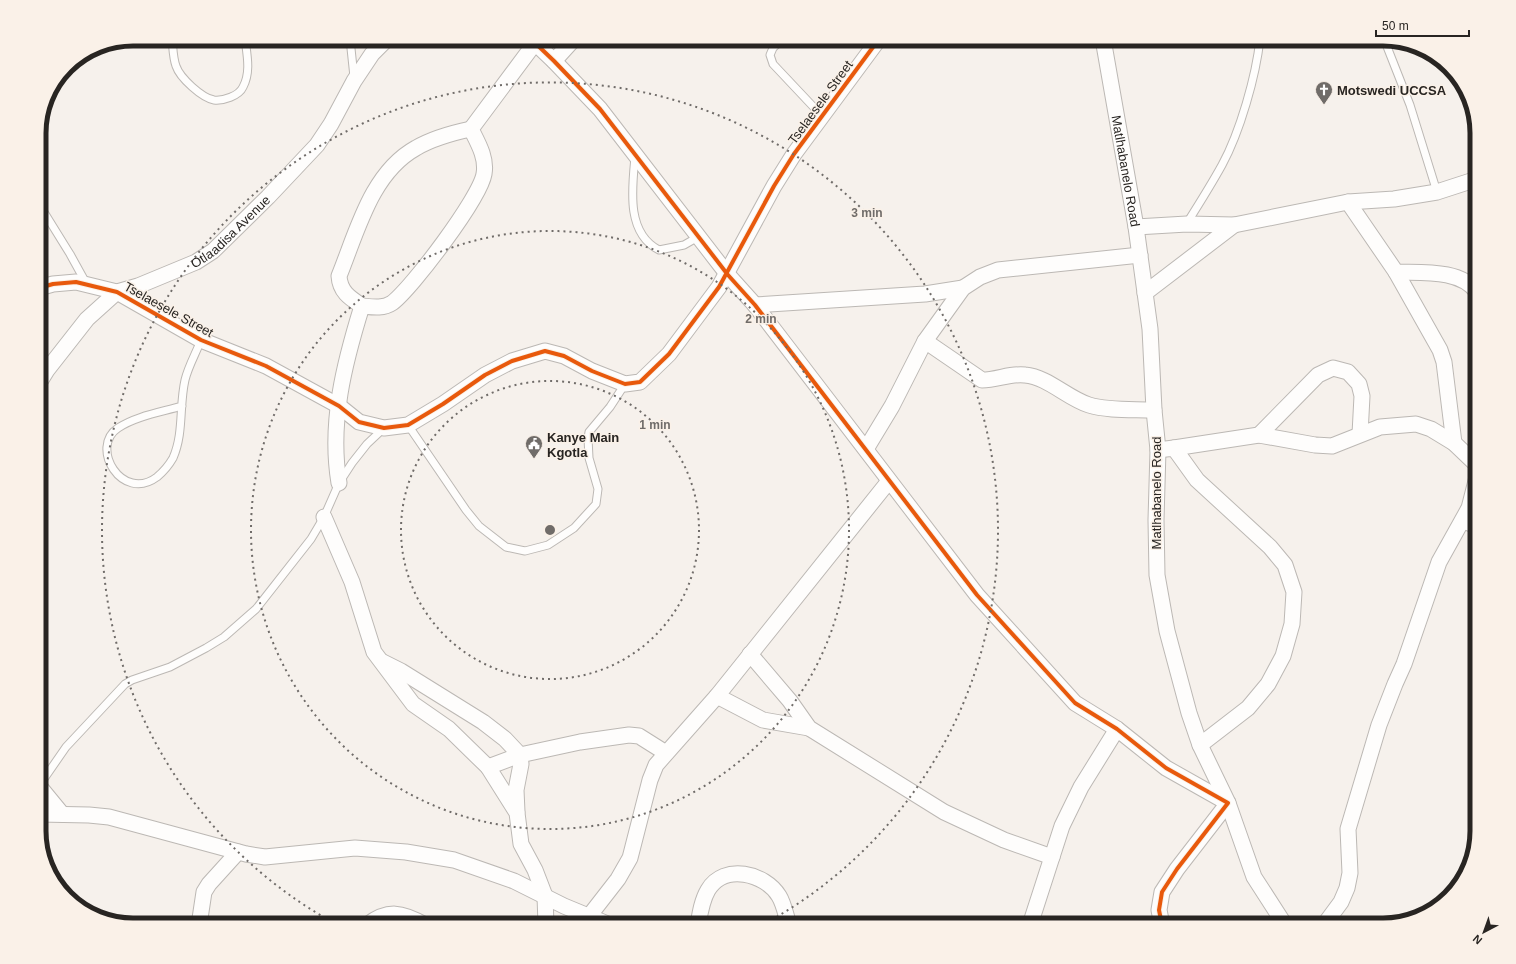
<svg xmlns="http://www.w3.org/2000/svg" width="1516" height="964" font-family="Helvetica,sans-serif">
<style>
.lines{fill:none;stroke-linecap:round;stroke-linejoin:round}
.service-casing{stroke:#bcb8b4;stroke-width:9}
.minor-casing{stroke:#bcb8b4;stroke-width:17}
.service{stroke:#fefdfc;stroke-width:7}
.minor{stroke:#fefdfc;stroke-width:15}
.cycleway-casing{stroke:#faf1e8;stroke-width:6}
.cycleway{stroke:#e8590c;stroke-width:4}
.ring{fill:none;stroke:#706c69;stroke-width:2;stroke-dasharray:2 4}
.labels{text-anchor:middle;stroke-width:3;stroke-linejoin:round;paint-order:stroke}
.poi-label{font-size:13px;font-weight:bold;fill:#282522;stroke:#faf1e8;text-anchor:start}
.street-label{font-size:13px;fill:#282522;stroke:#faf1e8}
.rim{fill:none;stroke:#282522;stroke-width:5}
.centre{fill:#706c69;stroke:#faf1e8;stroke-width:2}
.ring-label{font-size:12px;text-anchor:middle;font-weight:bold;fill:#706c69;stroke:#faf1e8;stroke-width:3;stroke-linejoin:round;paint-order:stroke}
</style>
<rect width="100%" height="100%" fill="#f6f1ec"/>
<g class="lines">
<defs>
<path id="service" d="M172 39C173 48 173 58 176 66 180 78 202 98 214 100 223 101 239 96 243 87 251 72 247 55 245 39
M350 39 354 77
M782 39 773 48 770 55 773 64 822 116
M1384 39 1410 105 1437 192
M635 157C632 189 626 233 659 250L684 245 698 237
M39 204 70 254 86 283
M1187 223C1199 204 1211 185 1222 165 1240 132 1256 76 1260 39
M182 406C162 412 136 416 118 428 89 447 122 503 157 477 163 472 169 465 173 458 184 433 179 406 185 380 188 367 196 353 201 340
M408 425 466 510 479 526 506 547 525 551 548 545 574 528 596 504 598 489 589 458 588 438 589 432 610 407 625 384
M39 786 66 747 125 684 132 680 170 667 206 648 224 637 256 609 311 539 324 517 339 483 352 463 367 444 384 428"/>
<g id="minor">
<path d="M531 39 554 61 600 109 728 275 755 305 977 595 1075 703 1117 729 1166 768 1228 803 1177 869 1162 892 1159 910 1162 925"/>
<path id="s1" d="M1103 39 1136 227 1150 329 1154 410 1158 450 1156 520 1157 575 1167 631 1189 713 1200 745 1228 803 1254 877 1285 925"/>
<path d="M554 61 574 39"/>
<path d="M1348 202 1396 272C1422 273 1460 269 1477 292"/>
<path d="M1136 227 1187 224 1234 225 1348 202 1394 199 1437 192 1477 179"/>
<path d="M1396 272 1440 350 1444 362 1454 443"/>
<path d="M39 288 53 284 76 282 117 292 201 340 266 366 339 406 359 422 384 428 408 425 443 404 485 375 512 361 545 351 564 356 592 371 625 384 640 382 669 354 719 287 774 186 794 154 879 39"/>
<path d="M1145 293 1234 225"/>
<path d="M755 305 925 294 963 288"/>
<path d="M362 306C372 307 383 309 392 303 412 288 480 198 484 174 487 158 478 143 471 129L535 43"/>
<path d="M925 341 982 380C997 380 1011 373 1025 375 1048 377 1067 398 1089 405 1109 411 1133 409 1154 410"/>
<path id="s2" d="M39 383 47 370 87 319 117 292 138 286 196 262 213 251 268 197 317 145 331 124 354 81 372 54 387 39"/>
<path d="M1259 435 1318 375 1333 368 1348 372 1359 384 1362 396 1360 434"/>
<path d="M1174 448 1259 435 1315 445 1332 446 1380 427 1416 424 1431 429 1454 443 1477 465"/>
<path d="M866 449 892 406 925 341 963 288 980 277 998 270 1140 255"/>
<path d="M1158 450 1174 448 1197 480 1270 547 1285 565 1294 592 1292 624 1283 656 1268 684 1248 708 1200 745"/>
<path d="M339 483C329 423 344 364 362 306 350 298 340 292 339 276 357 232 371 173 416 148 433 138 452 133 471 129"/>
<path d="M324 517 352 582 374 652 413 704 449 729 488 767 517 813 521 844 535 870 545 896 546 925"/>
<path d="M1463 521 1477 526"/>
<path d="M750 654 790 701 809 728 944 812 1004 840 1052 857"/>
<path d="M383 662 401 671 483 722 505 739 520 755 521 764 516 790 517 812"/>
<path d="M717 696 763 720 809 728"/>
<path d="M488 767 520 755 580 742 629 735 639 736 666 753"/>
<path d="M39 786 62 814"/>
<path d="M39 814 89 815 109 817 246 854 265 857 355 848 406 852 454 860 514 881 564 906 610 925"/>
<path d="M583 924 618 879 630 858 650 780 656 765 717 696 889 481"/>
<path d="M199 925 204 892 209 884 238 852"/>
<path d="M367 925C388 909 402 912 425 925"/>
<path d="M698 925C700 913 702 900 708 890 724 863 765 873 779 896 784 904 786 916 789 925"/>
<path d="M1030 925 1062 826 1081 787 1117 729"/>
<path d="M1324 925 1341 902 1347 888 1350 873 1348 829 1379 725 1395 684 1404 664 1439 562 1469 508 1477 477"/>
</g>
</defs>
<use href="#service" class="service-casing"/>
<use href="#minor" class="minor-casing"/>
<use href="#service" class="service"/>
<use href="#minor" class="minor"/>
<defs>
<path id="cycleway" d="M531 39 554 61 600 109 728 275 755 305 977 595 1075 703 1117 729 1166 768 1228 803 1177 869 1162 892 1159 910 1162 925
M39 288 53 284 76 282 117 292 201 340 266 366 339 406 359 422 384 428 408 425 443 404 485 375 512 361 545 351 564 356 592 371 625 384 640 382 669 354 719 287 774 186 794 154 879 39"/>
</defs>
<use href="#cycleway" class="cycleway-casing"/>
<use href="#cycleway" class="cycleway"/>
</g>
<g class="ring">
<circle cx="550" cy="530" r="149"/>
<circle cx="550" cy="530" r="299"/>
<path d="M336 924A448 448 0 1 1 764 924"/>
</g>
<defs>
<symbol id="church-pin" viewBox="-11 -11 22 30"><path d="M0 17L-7.5 6A9.5 9.5 0 1 1 7.5 6Z" fill="#706c69" stroke="#faf1e8"/><path d="M-1.2-6h2.4v3.5h3.3v2.4h-3.3V6h-2.4V-.1h-3.3v-2.4h3.3Z" fill="#fff"/></symbol>
<symbol id="civic-pin" viewBox="-11 -11 22 30"><path d="M0 17L-7.5 6A9.5 9.5 0 1 1 7.5 6Z" fill="#706c69" stroke="#faf1e8"/><path d="M-.6-6.5H3V-4.5H.6V-3L4-1V1h2V6H-6V1h2V-1L-.6-3ZM-1.2 2.5V6h2.4V2.5Z" fill="#fff"/></symbol>
</defs>
<g fill-rule="evenodd">
<use href="#church-pin" x="1314" y="80" width="20" height="27"/>
<use href="#civic-pin" x="524" y="434" width="20" height="27"/>
</g>
<g class="labels">
<g class="poi-label">
<text x="1337" y="95">Motswedi UCCSA</text>
<text x="547" y="442">Kanye Main<tspan x="547" dy="15">Kgotla</tspan></text>
</g>
<g class="street-label">
<text transform="translate(820 102) rotate(-54)" y="5">Tselaesele Street</text>
<text dy="5" stroke="none"><textPath href="#s1" startOffset="134">Matlhabanelo Road</textPath></text>
<text dy="5" stroke="none"><textPath href="#s2" startOffset="251">Otlaadisa Avenue</textPath></text>
<text transform="translate(169 309) rotate(29)" y="5">Tselaesele Street</text>
<text transform="translate(1156 493) rotate(-90)" y="5">Matlhabanelo Road</text>
</g>
</g>
<path d="M0 0H1516V964H0ZM133 46H1383A87 87 0 0 1 1470 133V831A87 87 0 0 1 1383 918H133A87 87 0 0 1 46 831V133A87 87 0 0 1 133 46Z" fill="#faf1e8" fill-rule="evenodd"/>
<path class="rim" d="M133 46H1383A87 87 0 0 1 1470 133V831A87 87 0 0 1 1383 918H133A87 87 0 0 1 46 831V133A87 87 0 0 1 133 46Z"/>
<circle cx="550" cy="530" r="6" class="centre"/>
<g class="ring-label">
<text x="867" y="217">3 min</text>
<text x="761" y="323">2 min</text>
<text x="655" y="429">1 min</text>
</g>
<g transform="translate(1484 932) rotate(221)" stroke="#faf1e8" stroke-width="3" paint-order="stroke">
<path d="M0-3L7 15L0 10L-7 15Z" fill="#282522"/>
<text y="-6" font-size="11" font-weight="bold" text-anchor="middle" fill="#282522">N</text>
</g>
<path d="M1376 30v6h93v-6" fill="none" stroke="#282522" stroke-width="2"/>
<text x="1382" y="30" font-size="12" fill="#282522" stroke="#faf1e8" stroke-width="3" paint-order="stroke">50 m</text>
</svg>
